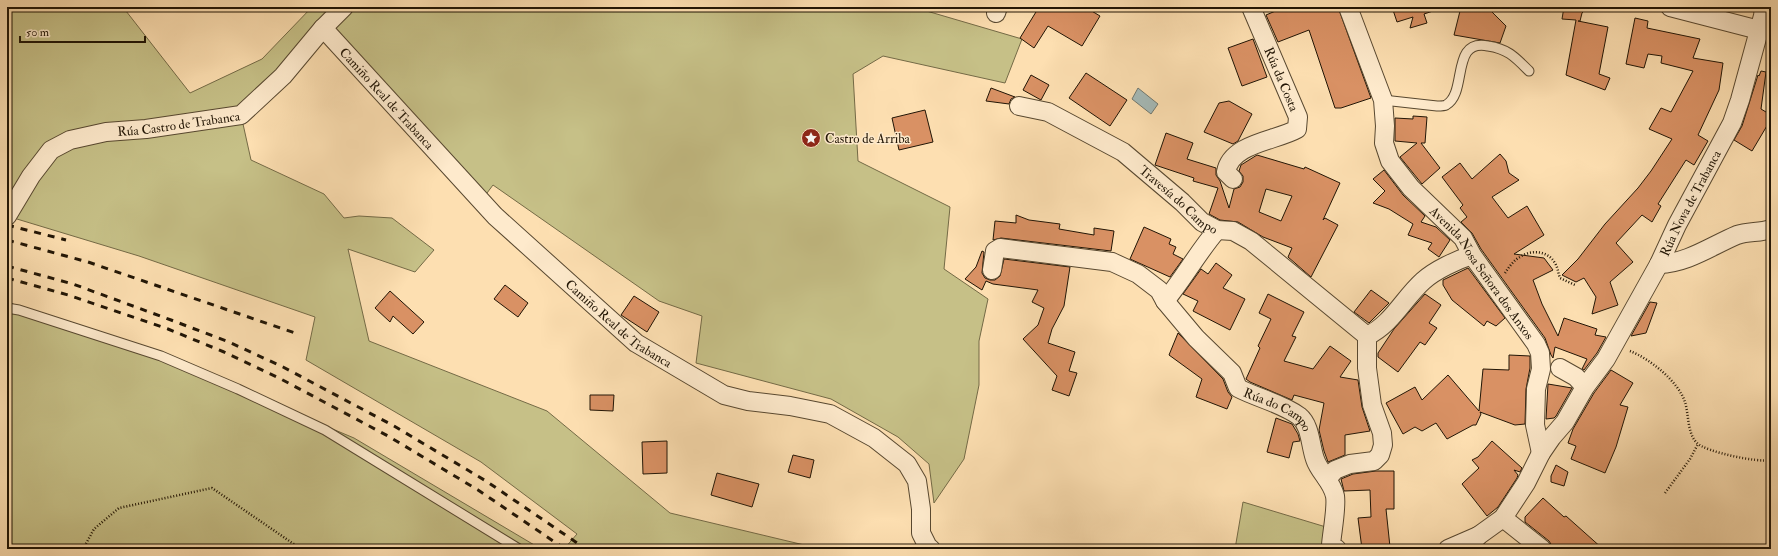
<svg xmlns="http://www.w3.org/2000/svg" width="1778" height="556" font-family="'IM FELL Double Pica',serif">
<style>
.green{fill:#c6c087;stroke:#746a46}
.water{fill:#a5bab8;stroke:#707870}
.building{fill:#d99164;stroke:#211505;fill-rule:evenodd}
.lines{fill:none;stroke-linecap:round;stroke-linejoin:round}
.service-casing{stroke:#584830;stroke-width:11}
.minor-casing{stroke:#584830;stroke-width:20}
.path{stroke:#211505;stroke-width:2.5;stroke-dasharray:1 2;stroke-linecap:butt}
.service{stroke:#feeacc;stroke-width:9}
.minor{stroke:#feeacc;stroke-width:18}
.rail{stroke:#211505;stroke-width:3;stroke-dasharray:7 7;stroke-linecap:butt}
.labels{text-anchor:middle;stroke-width:3;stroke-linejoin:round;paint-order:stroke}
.street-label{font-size:13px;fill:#211505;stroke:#feeacc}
.poi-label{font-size:13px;fill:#211505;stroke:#feeacc;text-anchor:start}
</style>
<rect width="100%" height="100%" fill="#fddfb1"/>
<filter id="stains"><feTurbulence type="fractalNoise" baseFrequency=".005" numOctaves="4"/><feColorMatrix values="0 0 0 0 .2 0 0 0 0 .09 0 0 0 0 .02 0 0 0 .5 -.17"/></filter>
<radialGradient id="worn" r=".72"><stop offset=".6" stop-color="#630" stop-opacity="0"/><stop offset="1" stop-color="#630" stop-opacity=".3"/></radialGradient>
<path class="green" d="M7 7H126V11L190 93 262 59 312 7H913L1022 39 1005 83 883 56 853 74 858 161 950 207 944 269 988 299 979 341V385L964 459 934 503 929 464 898 437 831 399 696 363 702 316 659 301 493 185 481 201 323 28 241 115 251 160 324 194 344 218 359 216 392 218 434 250 415 272 348 249 369 341 547 411 670 513 821 549H564L577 534 481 462 306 360 315 317 139 256 7 216Z
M7 302 149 352 354 438 541 549H7Z
M1243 502 1326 527 1323 549H1235Z"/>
<path class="water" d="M1138 88 1158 104 1151 114 1132 99Z"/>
<path class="building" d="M1039 7H1085L1100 16 1082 46 1048 26 1034 48 1020 38Z
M1285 7H1338L1371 98 1341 108H1335L1309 30 1278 42 1266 15Z
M1392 7H1435L1436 10 1424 14 1427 23 1410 28 1413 17 1397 22Z
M1461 7H1487L1506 26 1500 43 1454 35Z
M1564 7H1588L1582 13 1580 21H1578L1608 27 1599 74 1610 78 1605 90 1566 75 1576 20 1562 19Z
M1635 18 1648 21 1647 28 1700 39 1693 58 1723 63 1719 90 1698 135 1708 141 1694 165 1686 160 1658 204 1661 206 1652 222 1642 215 1616 243 1633 262 1610 282 1618 305 1592 314 1596 297 1584 278 1576 282 1562 275 1578 259 1605 224 1638 188 1651 171 1672 139 1649 129 1661 108 1671 112 1693 71 1661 63 1662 56 1648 54 1644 68 1626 64Z
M1253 39 1267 77 1242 86 1228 48Z
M1761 71 1766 72 1761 109 1771 115V119L1752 151 1734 140 1742 126 1758 75 1759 76Z
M1086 73 1127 100 1110 126 1069 98Z
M1031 75 1049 85 1041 100 1023 90Z
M991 88 1015 97 1011 99 1009 104 986 101Z
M1229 101 1252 114 1238 141 1233 144 1204 132 1219 103Z
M925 110 933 142 899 150 892 118Z
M1413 116 1427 117 1425 143H1421L1440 168 1422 184 1400 157 1417 143 1395 141V118L1413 119Z
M1166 133 1193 143 1187 159 1216 168V175L1220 181 1229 208 1234 189 1240 187 1243 182V176L1239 171 1241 165 1257 155 1304 169 1305 167 1340 183 1323 220 1325 218 1338 225 1311 277 1288 257 1292 248 1263 237 1238 222 1220 220 1209 214 1218 188 1193 181 1194 178 1155 165ZM1266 189 1292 196 1281 221 1259 212Z
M1500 154 1506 161 1509 173 1519 180 1492 197 1508 218 1527 206 1544 235 1514 254 1544 258 1553 270 1533 280 1542 304 1558 336 1564 318 1597 329 1595 335 1606 337 1597 353 1584 370 1582 369 1587 359 1555 347 1553 358 1551 355 1545 338 1481 249 1472 233 1461 222 1467 217 1460 208 1463 205 1442 177 1460 163 1472 179Z
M1384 170 1403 195 1425 216 1421 222 1436 227 1450 240 1439 257 1428 249 1432 243 1408 235 1413 224 1389 209 1373 203 1385 191 1373 179Z
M1016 215 1029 220 1060 224 1059 229 1094 235V228L1114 231 1111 251 1001 238 993 240 995 221 1016 223Z
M1144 227 1171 239 1169 244 1176 247 1173 254 1183 259 1170 277 1130 259Z
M982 251 984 252 982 273 985 278 990 280H995L1000 276 1004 259 1070 267 1064 306 1052 329 1048 343 1075 352 1069 371 1077 373 1069 396 1052 390 1057 376 1023 339 1038 325 1044 308 1032 302 1038 290 993 284 986 281 982 290 965 279 976 267Z
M1216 263 1232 275 1223 288 1245 299 1230 330 1193 311 1198 301 1183 294 1201 269 1208 274Z
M1468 268 1505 318 1496 326 1487 321 1484 326 1452 300 1443 285V280Z
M505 285 528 303 518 317 494 299Z
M1371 290 1389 303 1369 323 1354 312Z
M390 291 424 322 413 334 393 316 390 322 375 308Z
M1268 294 1304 312 1292 336 1296 337 1284 361 1313 369 1330 346 1351 361 1340 377 1358 380 1362 407 1370 431 1345 435V455L1328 462 1324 451 1319 430 1324 403 1294 395 1292 400 1250 382 1246 379 1260 348 1258 346 1271 319 1259 313Z
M1425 294 1441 305 1429 323 1437 328 1425 345 1420 342 1398 372 1378 357V353L1394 329Z
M634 296 659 312 647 332 621 315Z
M1650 302 1657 303 1646 333 1631 336Z
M1178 333 1223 379 1228 392 1232 397 1227 409 1196 397 1202 379 1169 355Z
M1509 355 1530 356V368L1526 389 1525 424 1515 425 1480 412 1481 414 1476 425H1473L1447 439 1436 423 1422 431 1415 427 1403 434 1386 403 1415 387 1422 400 1448 375 1479 411 1483 369 1509 370Z
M1611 370 1633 383 1620 405 1628 407 1616 447 1605 473 1571 459 1576 446 1568 443 1573 429 1594 393Z
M1548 384 1572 388 1556 416 1554 418 1546 419Z
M590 395H614L613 411 590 410Z
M1276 418 1292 424 1298 434 1300 441 1293 442 1289 458 1267 452Z
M667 441V473L643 474 642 442Z
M1492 441 1522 468 1520 472 1514 470 1518 475 1517 478 1498 507 1487 516 1462 484 1479 468 1472 460 1478 457Z
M793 455 814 460 810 478 788 472Z
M1556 465 1568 472 1564 486 1551 482V476Z
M1376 471H1394V509H1386L1390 547 1362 549 1358 518 1371 517 1370 490 1344 491 1341 479 1353 474Z
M717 473 759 484 752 507 711 495Z
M1543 498 1564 517 1566 516 1603 549H1554L1549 541 1525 522V517Z"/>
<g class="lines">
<defs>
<path id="service" d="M1383 100 1437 106C1439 106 1444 106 1446 105 1468 93 1450 38 1488 46 1508 49 1515 57 1529 71
M7 308 19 310 161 356 238 389 325 430 519 549"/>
<g id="minor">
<path id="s1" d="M1348 7 1383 100 1385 126 1384 143 1390 161 1411 188 1463 238 1472 255 1536 344 1540 353 1541 369 1536 389 1535 425 1541 453"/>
<path d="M1670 7 1759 30"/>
<path d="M996 13 998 7"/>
<path id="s2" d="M323 28 495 216 636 343 724 395 748 401 790 406 830 414 874 438 907 464 917 481 921 509V533L928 547 931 549"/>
<path id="s3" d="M1019 106 1048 112 1123 152 1182 202 1202 222 1217 230 1233 231 1251 241 1367 336C1392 324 1403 299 1423 281 1435 270 1457 260 1472 255"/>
<path d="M1233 179 1226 172C1231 143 1276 141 1297 129L1298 117 1251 7"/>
<path id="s4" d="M7 216 31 176 51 150 70 140 106 132 146 129 241 115 283 76 323 28 344 7"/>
<path d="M1659 264C1688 263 1711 246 1737 235 1748 231 1760 233 1771 229"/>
<path id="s5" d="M992 270 995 251 1000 248 1112 262 1138 274 1159 290 1165 301 1196 338 1232 373 1238 388C1257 398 1281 403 1299 416 1311 426 1310 445 1315 459 1319 472 1332 481 1335 496 1337 507 1332 532 1331 545L1337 549"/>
<path d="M1165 301C1184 278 1198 252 1217 230"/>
<path d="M1560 368 1576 377 1585 387"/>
<path d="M1327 479 1335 470 1350 464 1374 461 1380 455 1383 445 1382 433 1372 405 1367 368V336"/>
<path d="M1503 518 1542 549"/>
<path id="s6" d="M1478 536 1503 518 1526 483 1541 453 1552 437 1565 422 1585 387 1606 359 1659 264 1677 225 1732 123 1740 100 1763 16 1764 7"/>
<path d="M1448 549 1478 536 1467 549"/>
</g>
</defs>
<use href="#service" class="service-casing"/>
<use href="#minor" class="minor-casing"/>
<path class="path" d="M1505 273C1509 267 1514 260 1520 257 1532 249 1548 251 1555 263 1558 268 1558 273 1560 278L1575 285
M1630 351C1650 359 1678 381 1685 402 1689 415 1687 433 1697 443 1706 452 1758 463 1771 460
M1665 493 1690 459 1698 444
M83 549 94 529 119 508 212 488 301 549"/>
<use href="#service" class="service"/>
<use href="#minor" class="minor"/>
<path class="rail" d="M7 225 66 240
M7 240 88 262 295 333
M7 266 73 284 171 320 229 342 283 367 394 426 486 481 586 549
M7 278 68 295 168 329 224 352 279 378 388 436 478 490 565 549"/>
</g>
<defs>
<symbol id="sight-disc" viewBox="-11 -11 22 22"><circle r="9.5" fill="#8f2418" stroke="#feeacc"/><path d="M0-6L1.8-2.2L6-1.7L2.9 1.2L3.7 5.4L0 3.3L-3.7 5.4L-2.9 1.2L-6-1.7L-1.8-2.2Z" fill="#fff"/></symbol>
</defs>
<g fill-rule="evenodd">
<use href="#sight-disc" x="800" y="127" width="22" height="22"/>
</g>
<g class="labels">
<g class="street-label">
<text transform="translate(1282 79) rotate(67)" y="5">Rúa da Costa</text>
<text dy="5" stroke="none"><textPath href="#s2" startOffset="95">Camiño Real de Trabanca</textPath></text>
<text dy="5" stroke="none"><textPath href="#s4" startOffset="211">Rúa Castro de Trabanca</textPath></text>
<text dy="5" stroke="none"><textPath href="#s3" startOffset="188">Travesía do Campo</textPath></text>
<text dy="5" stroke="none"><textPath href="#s6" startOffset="398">Rúa Nova de Trabanca</textPath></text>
<text dy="5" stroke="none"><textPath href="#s1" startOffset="307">Avenida Nosa Señora dos Anxos</textPath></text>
<text dy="5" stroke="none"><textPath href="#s2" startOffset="419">Camiño Real de Trabanca</textPath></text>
<text dy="5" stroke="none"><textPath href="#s5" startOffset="366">Rúa do Campo</textPath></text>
</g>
<g class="poi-label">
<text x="825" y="143">Castro de Arriba</text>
</g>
</g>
<rect width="1778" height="556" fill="none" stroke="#fddfb1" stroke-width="24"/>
<rect x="8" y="8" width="1762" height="540" fill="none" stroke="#211505" stroke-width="2"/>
<rect x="12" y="12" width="1754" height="532" fill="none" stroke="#211505"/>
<path d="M20 36v6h125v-6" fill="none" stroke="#211505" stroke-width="2"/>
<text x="26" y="36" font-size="12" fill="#211505" stroke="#feeacc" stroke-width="3" paint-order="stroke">50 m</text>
<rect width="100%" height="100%" filter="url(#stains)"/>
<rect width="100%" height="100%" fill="url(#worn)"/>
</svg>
